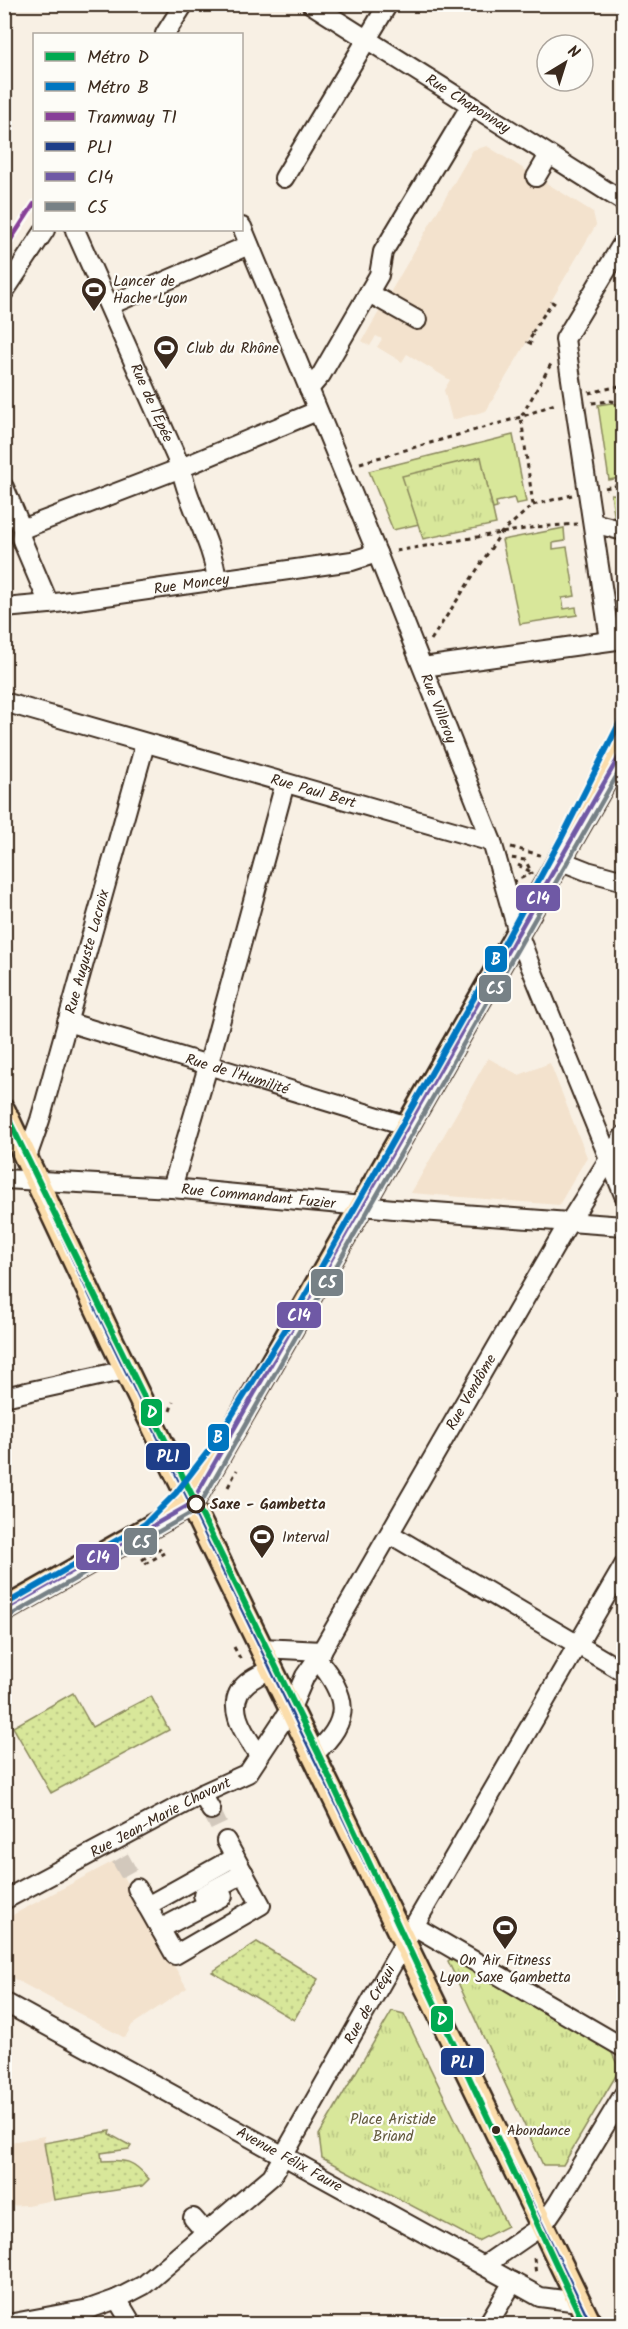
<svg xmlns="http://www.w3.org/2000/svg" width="628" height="2329" font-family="Kalam,sans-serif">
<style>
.built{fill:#f3e2cd}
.grass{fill:#d8e79a;stroke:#8a885c;stroke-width:1.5}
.park{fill:url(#park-tufts);stroke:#8a885c;stroke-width:1.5}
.garden{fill:url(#garden-dots);stroke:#8a885c;stroke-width:1.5}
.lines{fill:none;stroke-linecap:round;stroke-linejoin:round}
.minor-tunnel{stroke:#d2c8bc;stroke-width:18;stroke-dasharray:18 9;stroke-linecap:butt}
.minor-casing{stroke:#3b2a1e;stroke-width:22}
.major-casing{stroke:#3b2a1e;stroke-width:27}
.path{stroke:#3b2a1e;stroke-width:3;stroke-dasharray:4.5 4.5;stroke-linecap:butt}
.minor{stroke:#fdfcf7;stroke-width:18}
.major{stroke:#fbddab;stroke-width:22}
.bus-1-casing{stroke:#fdfcf7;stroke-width:9}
.bus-2-casing{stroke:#fdfcf7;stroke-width:9}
.bus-3-casing{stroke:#fdfcf7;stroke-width:9}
.bus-1{stroke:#1e3e89;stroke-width:4.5}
.bus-2{stroke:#6f59a5;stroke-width:4.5}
.bus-3{stroke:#778186;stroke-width:4.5}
.tram-1-casing{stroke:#fdfcf7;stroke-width:9}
.tram-1{stroke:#873f98;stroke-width:4.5}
.metro-1-casing{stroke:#fdfcf7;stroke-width:10}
.metro-2-casing{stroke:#fdfcf7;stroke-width:10}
.metro-1{stroke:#00a950;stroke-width:6}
.metro-2{stroke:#0076c0;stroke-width:6}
.stop-dot{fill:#fdfcf7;stroke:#3b2a1e;stroke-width:3}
.bus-dot{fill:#3b2a1e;stroke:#fdfcf7;stroke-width:2}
.labels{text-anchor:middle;stroke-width:4.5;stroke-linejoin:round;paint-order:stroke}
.bus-label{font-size:14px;fill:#3b2a1e;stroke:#fdfcf7;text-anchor:start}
.street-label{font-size:15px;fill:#3b2a1e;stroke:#fdfcf7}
.poi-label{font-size:15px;fill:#3b2a1e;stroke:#fdfcf7;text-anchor:start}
.stop-label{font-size:15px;font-weight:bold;fill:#3b2a1e;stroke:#fdfcf7;text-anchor:start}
.park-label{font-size:15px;fill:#62593d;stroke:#fdfcf7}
.line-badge{stroke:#fdfcf7;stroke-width:2}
.badge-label{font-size:16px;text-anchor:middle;font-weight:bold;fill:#fff}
</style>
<defs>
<pattern id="park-tufts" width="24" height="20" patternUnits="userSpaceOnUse" patternTransform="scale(1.5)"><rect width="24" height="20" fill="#d8e79a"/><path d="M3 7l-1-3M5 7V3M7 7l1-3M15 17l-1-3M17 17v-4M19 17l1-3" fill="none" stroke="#bac684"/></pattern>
<pattern id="garden-dots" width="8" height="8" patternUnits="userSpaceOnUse" patternTransform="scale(1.5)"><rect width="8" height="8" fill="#d8e79a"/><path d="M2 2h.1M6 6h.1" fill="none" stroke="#bac684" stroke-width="1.8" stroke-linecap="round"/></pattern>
</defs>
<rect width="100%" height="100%" fill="#f8f0e4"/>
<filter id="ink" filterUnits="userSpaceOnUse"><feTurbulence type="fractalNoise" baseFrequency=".0167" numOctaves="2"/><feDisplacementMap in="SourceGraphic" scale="12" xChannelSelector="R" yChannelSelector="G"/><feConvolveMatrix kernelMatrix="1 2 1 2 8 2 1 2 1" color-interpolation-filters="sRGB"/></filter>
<g filter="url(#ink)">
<path class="built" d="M487 146 593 212 596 225 486 411 452 420 444 390 450 380 407 354 402 362 377 347 382 339 376 336 370 346 362 341 473 150Z
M488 1058 519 1075 550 1063 587 1157 559 1205 411 1193Z
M114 1861 187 1988 132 2025 125 2038 5 1974V1919Z
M44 2136 54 2200 27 2205 5 2206V2143Z"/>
<path class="grass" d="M611 403 623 405 624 477 609 480 598 405Z
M513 435 526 502 516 504 514 498 496 502 497 508 493 509 480 457 419 524 393 530 369 471Z
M611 494 623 495V524L615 521Z
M564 528 565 541 553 543V549L567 547 575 596 562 598 564 609 576 607 577 615 520 624 502 540Z"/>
<path class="park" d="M481 457 496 524 423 539 402 476Z
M452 1958 610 2049 617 2064V2074L563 2165H543L448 1961Z
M392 2011 404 2014 507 2226 478 2241 322 2158 319 2135Z"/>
<path class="garden" d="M73 1693 92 1727 151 1696 169 1730 51 1793 13 1727Z
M257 1942 318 1979 294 2020 212 1972Z
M110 2131 109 2134 131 2146 129 2149 101 2153 102 2161C126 2159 133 2160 149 2179L142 2186 54 2200 44 2143Z"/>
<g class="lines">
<path class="minor-tunnel" d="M211 1810 226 1841
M120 1858 137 1888"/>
<defs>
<g id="minor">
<path id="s1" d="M311 4 624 202"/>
<path d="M165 34 184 4"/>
<path d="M536 177 549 155"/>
<path d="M284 178 388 4"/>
<path id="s2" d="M242 227 377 553 492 842 518 933 530 965 624 1195"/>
<path id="s3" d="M75 230 181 468C188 506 213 542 217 581"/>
<path d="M4 292 45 230"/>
<path d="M369 293 417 320"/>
<path d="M110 305 249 245"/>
<path d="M309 389 321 375 379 275 383 252 471 105"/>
<path d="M4 487 22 529 21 538 49 604"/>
<path d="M593 523 624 531"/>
<path d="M22 529 181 468 317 411"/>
<path id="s4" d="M4 608 49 604 352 561 377 553"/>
<path d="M610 640 565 339 624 241"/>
<path d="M423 667 624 639"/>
<path id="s5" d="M4 702 492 842"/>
<path d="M559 860 587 871 624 881"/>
<path id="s6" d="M67 1022 408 1126"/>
<path id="s7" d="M27 1157 40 1120 145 744"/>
<path id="s8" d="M4 1179 172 1188 394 1209 624 1226"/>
<path d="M172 1188 209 1063 285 783"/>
<path d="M4 1397 126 1370"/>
<path d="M390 1534 624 1672"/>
<path d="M262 1648 322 1651"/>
<path d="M314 1754C353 1720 348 1697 317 1659"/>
<path d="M259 1755C245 1735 222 1704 247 1683 254 1677 263 1673 272 1669"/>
<path d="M202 1794 211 1810"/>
<path d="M137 1888 175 1955 261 1905 226 1841"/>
<path d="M203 1895 244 1873"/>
<path id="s9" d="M4 1900 202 1794 248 1773 291 1708 305 1676 317 1659 562 1234 624 1135"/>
<path d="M147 1906 235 1857"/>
<path d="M414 1926 624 2048"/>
<path d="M160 1929 223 1896"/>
<path id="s10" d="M4 2002 540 2297 579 2302"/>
<path d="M193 2218 206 2233"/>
<path d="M485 2265 543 2225 558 2203 624 2094"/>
<path d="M117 2299 132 2324"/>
<path id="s11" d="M8 2324 89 2309 117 2299 144 2285 272 2176 414 1926 624 1565"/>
<path d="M488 2324 513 2282"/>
</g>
<path id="major" d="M4 1111 112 1341 590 2324
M191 1504 624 747
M4 1610 191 1504"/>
</defs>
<use href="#minor" class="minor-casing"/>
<use href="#major" class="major-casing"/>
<path class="path" d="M532 333 552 302 555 304
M532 344 528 342 533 334
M589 393 624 385
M592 403 611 401 624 403
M360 463 521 417 557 403
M605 488 624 484
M533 505 572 495
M396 551 536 527 577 524
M431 640 501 533 533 505 521 417 551 364
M511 847 540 855
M503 857 525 860 532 873 513 882Z
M518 865 531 872
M170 1411 173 1402
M228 1487 237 1470
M142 1560 161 1548
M145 1564 164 1553
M234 1647 241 1660
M534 2258 536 2275"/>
<use href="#minor" class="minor"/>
<use href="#major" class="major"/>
<defs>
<path id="bus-1" d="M4 1112 112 1341 590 2324"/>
<path id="bus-2" d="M191 1504 624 748
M4 1610 191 1504"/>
<path id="bus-3" d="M198 1508 624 763
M8 1617 195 1511"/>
</defs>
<use href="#bus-1" class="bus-1-casing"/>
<use href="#bus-2" class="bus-2-casing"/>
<use href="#bus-3" class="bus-3-casing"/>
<use href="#bus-1" class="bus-1"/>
<use href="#bus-2" class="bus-2"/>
<use href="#bus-3" class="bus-3"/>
<defs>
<path id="tram-1" d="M4 250 34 204"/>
</defs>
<use href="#tram-1" class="tram-1-casing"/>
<use href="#tram-1" class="tram-1"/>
<defs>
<path id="metro-1" d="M4 1110 318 1753 584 2324"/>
<path id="metro-2" d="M4 1605 145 1524 176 1493 216 1441 293 1317 496 959 562 837 624 714"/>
</defs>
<use href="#metro-1" class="metro-1-casing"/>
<use href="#metro-2" class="metro-2-casing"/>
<use href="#metro-1" class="metro-1"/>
<use href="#metro-2" class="metro-2"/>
</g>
</g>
<defs>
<symbol id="stadium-pin" viewBox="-11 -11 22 30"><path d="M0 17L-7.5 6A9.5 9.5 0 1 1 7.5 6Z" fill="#3b2a1e" stroke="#fdfcf7"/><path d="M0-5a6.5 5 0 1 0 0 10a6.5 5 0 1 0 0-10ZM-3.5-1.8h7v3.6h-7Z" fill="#fff"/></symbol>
</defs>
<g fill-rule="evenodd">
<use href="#stadium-pin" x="79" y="275" width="30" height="40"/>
<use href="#stadium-pin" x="151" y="333" width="30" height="40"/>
<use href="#stadium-pin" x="247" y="1522" width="30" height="40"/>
<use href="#stadium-pin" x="490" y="1913" width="30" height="40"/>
</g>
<circle class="stop-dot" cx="196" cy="1504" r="8"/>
<circle class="bus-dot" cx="496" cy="2130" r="5"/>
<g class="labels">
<g class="bus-label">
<text x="507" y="2135">Abondance</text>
</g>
<g class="street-label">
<text dy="5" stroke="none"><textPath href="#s1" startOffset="186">Rue Chaponnay</textPath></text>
<text dy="5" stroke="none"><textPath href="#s3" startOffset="189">Rue de l'Épée</textPath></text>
<text dy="5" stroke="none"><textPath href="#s4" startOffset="189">Rue Moncey</textPath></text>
<text dy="5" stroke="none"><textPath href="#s2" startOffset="520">Rue Villeroy</textPath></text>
<text dy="5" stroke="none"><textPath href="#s5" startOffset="322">Rue Paul Bert</textPath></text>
<text dy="5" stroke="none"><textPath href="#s7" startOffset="214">Rue Auguste Lacroix</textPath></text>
<text dy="5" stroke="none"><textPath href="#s6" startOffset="178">Rue de l'Humilité</textPath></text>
<text dy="5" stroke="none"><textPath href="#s8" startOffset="255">Rue Commandant Fuzier</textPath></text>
<text dy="5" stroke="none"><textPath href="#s9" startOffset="717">Rue Vendôme</textPath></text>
<text dy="5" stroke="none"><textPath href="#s9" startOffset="177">Rue Jean-Marie Chavant</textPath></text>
<text dy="5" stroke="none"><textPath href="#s11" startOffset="508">Rue de Créqui</textPath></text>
<text dy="5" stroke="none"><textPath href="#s10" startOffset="326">Avenue Félix Faure</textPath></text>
</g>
<g class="poi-label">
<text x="113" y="286">Lancer de<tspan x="113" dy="17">Hache Lyon</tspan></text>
<text x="186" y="353">Club du Rhône</text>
<text x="282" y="1542">Interval</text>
<text x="505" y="1965" text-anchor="middle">On Air Fitness<tspan x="505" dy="17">Lyon Saxe Gambetta</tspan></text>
</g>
<g class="stop-label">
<text x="210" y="1509">Saxe - Gambetta</text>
</g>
<g class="park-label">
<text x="393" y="2124">Place Aristide<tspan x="393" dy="17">Briand</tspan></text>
</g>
</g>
<g class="line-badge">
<rect x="515" y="884" width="46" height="28" rx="6" fill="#6f59a5"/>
<rect x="484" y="945" width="24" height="28" rx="6" fill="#0076c0"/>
<rect x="478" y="974" width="34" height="29" rx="6" fill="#778186"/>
<rect x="310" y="1268" width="34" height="29" rx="6" fill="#778186"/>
<rect x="276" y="1301" width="46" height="28" rx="6" fill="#6f59a5"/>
<rect x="140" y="1398" width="23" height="29" rx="6" fill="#00a950"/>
<rect x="207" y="1423" width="23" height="29" rx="6" fill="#0076c0"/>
<rect x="145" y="1442" width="46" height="29" rx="6" fill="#1e3e89"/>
<rect x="123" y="1527" width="35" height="29" rx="6" fill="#778186"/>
<rect x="75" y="1543" width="45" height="28" rx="6" fill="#6f59a5"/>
<rect x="430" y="2005" width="24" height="28" rx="6" fill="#00a950"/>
<rect x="440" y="2047" width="45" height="29" rx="6" fill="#1e3e89"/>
</g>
<g class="badge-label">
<text x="538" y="904">C14</text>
<text x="496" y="965">B</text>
<text x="495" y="994">C5</text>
<text x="327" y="1288">C5</text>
<text x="299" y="1321">C14</text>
<text x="152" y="1418">D</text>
<text x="218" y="1443">B</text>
<text x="168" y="1462">PL1</text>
<text x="141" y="1548">C5</text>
<text x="98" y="1563">C14</text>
<text x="442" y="2025">D</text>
<text x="462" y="2068">PL1</text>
</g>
<rect width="628" height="2329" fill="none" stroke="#fdfcf7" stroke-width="24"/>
<rect x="12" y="12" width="604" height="2305" fill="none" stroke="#3b2a1e" stroke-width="2" filter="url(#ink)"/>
<rect x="33" y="33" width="210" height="198" fill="#fdfcf7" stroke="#afa8a0" stroke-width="1.5"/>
<rect x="45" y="52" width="30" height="9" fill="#00a950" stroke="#afa8a0" stroke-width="1.5"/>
<text x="87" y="63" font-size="18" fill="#3b2a1e">Métro D</text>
<rect x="45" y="82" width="30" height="9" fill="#0076c0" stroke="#afa8a0" stroke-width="1.5"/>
<text x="87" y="93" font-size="18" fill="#3b2a1e">Métro B</text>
<rect x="45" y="112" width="30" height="9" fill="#873f98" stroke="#afa8a0" stroke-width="1.5"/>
<text x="87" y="123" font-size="18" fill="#3b2a1e">Tramway T1</text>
<rect x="45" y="142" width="30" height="9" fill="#1e3e89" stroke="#afa8a0" stroke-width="1.5"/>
<text x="87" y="153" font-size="18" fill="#3b2a1e">PL1</text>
<rect x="45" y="172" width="30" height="9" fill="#6f59a5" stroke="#afa8a0" stroke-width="1.5"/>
<text x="87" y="183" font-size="18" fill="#3b2a1e">C14</text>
<rect x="45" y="202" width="30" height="9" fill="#778186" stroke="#afa8a0" stroke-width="1.5"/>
<text x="87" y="213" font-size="18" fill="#3b2a1e">C5</text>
<g transform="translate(565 63) rotate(38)"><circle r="28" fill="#fdfcf7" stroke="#afa8a0" stroke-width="1.5"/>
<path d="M0-4.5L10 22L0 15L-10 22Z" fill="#3b2a1e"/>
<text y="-9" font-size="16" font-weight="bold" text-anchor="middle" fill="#3b2a1e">N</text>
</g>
</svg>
